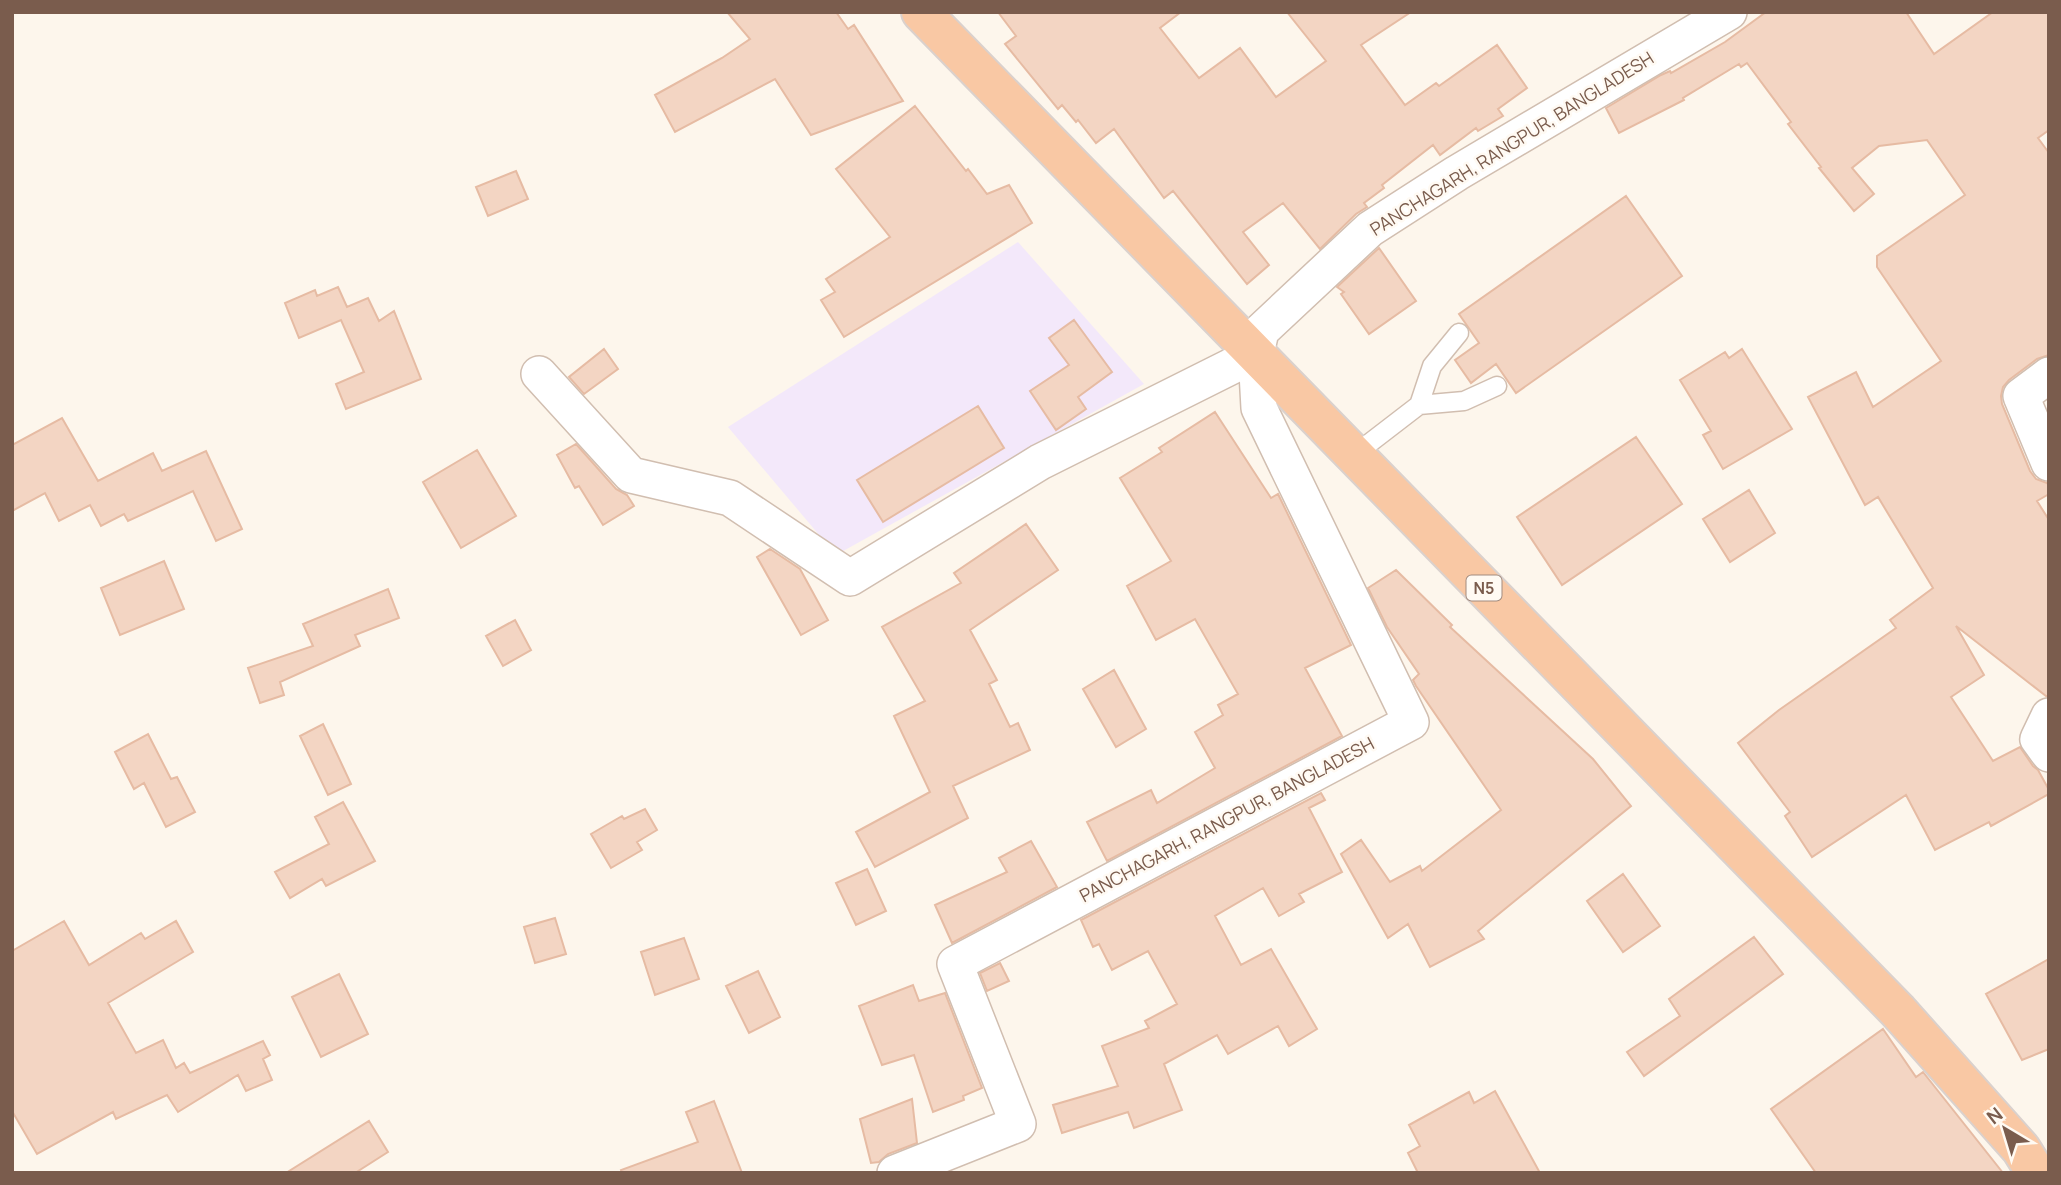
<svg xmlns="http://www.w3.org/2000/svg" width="2061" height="1185" font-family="Manrope,sans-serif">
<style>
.education{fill:#f3e8fa}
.building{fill:#f3d5c3;stroke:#e6bba3;stroke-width:2}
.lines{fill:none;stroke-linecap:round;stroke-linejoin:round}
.service-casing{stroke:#d1beb0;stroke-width:21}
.minor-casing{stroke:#d1beb0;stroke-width:38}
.trunk-casing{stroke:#dad1cd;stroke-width:42}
.service{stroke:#fff;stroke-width:18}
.minor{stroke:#fff;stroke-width:35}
.trunk{stroke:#f9c8a4;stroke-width:38}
.labels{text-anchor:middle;stroke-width:5;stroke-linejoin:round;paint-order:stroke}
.shield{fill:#fffaf3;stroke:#a28b7f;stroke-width:2}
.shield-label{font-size:16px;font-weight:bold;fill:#7a5c4d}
.street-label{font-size:18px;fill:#7a5c4d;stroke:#fffaf3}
</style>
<rect width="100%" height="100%" fill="#fdf6ec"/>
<path class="education" d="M1018 242 1144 384 836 555 728 427Z"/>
<path class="building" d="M727 12H836L848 29 854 25 903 101 811 135 775 79 675 132 655 95 722 58 750 39Z
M998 12H1181L1160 28 1199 78 1240 48 1276 97 1326 61 1287 12H1411L1361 45 1405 105 1436 83 1439 86 1497 45 1527 88 1498 109 1503 116 1478 131 1476 128 1440 155 1433 145 1382 185 1384 188 1364 203 1367 207 1356 214 1320 249 1283 203 1243 232 1269 265 1247 284 1173 191 1164 198 1114 129 1096 143 1078 120 1076 122 1062 105 1058 109 1005 44 1016 36Z
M1766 12H1906L1934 54 1993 12H2049V130L2038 138 2049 153V355L2037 359 2009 380 2003 387 2001 396 2002 404 2030 471 2036 479 2047 483 2049 486V494L2037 501 2049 520V696H2046L1956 626 1984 675 1951 697 1993 761 2020 747 2033 766 2038 770 2049 790V794L1991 826 1989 822 1935 850 1906 795 1812 857 1785 816 1790 812 1738 743 1779 710 1896 628 1890 620 1933 588 1878 497 1865 505 1808 397 1856 372 1873 407 1941 361 1877 267V256L1965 195 1927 140 1879 146 1852 168 1874 194 1854 211 1819 168 1821 167 1788 124 1791 122 1747 63 1741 67 1739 64 1683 98 1684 100 1619 133 1606 108 1661 75 1670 71 1671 73 1725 42Z
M915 106 966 171 968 169 987 194 1009 185 1032 223 844 337 821 300 835 292 826 279 890 237 836 169Z
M516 171 528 199 488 216 476 187Z
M1626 196 1682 276 1516 393 1496 364 1471 383 1455 360 1479 343 1459 314Z
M1379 248 1416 301 1369 334 1341 294 1344 292 1337 287Z
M338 287 347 307 368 298 379 321 394 311 421 379 346 409 336 384 364 372 341 320 299 338 285 303 315 290 317 296Z
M1074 320 1112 372 1078 397 1086 409 1056 430 1030 391 1069 365 1049 338Z
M604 349 618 369 584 394 569 377Z
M1742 349 1792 429 1723 469 1703 435 1711 431 1680 380 1725 352 1729 358Z
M978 406 1004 448 883 522 857 480Z
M1215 412 1271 498 1278 494 1351 645 1305 668 1342 736 1107 861 1087 822 1151 790 1157 803 1215 768 1195 732 1223 715 1218 705 1238 694 1195 619 1156 640 1127 586 1171 561 1120 478 1162 452 1159 448Z
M62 418 98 481 153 453 162 471 206 451 242 529 216 541 193 491 128 521 124 514 101 526 90 505 59 521 45 493 12 511V445Z
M1636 437 1682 504 1562 585 1517 517Z
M576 444 616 489 627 495 634 506 603 525 579 486 575 488 557 455Z
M477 450 516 516 461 548 423 482Z
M1749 490 1775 533 1730 562 1703 519Z
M1026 524 1058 570 970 630 997 680 989 684 1010 727 1018 723 1030 750 953 786 968 818 875 867 856 832 930 792 894 716 925 701 882 627 961 583 954 573Z
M770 549 800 569 828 620 801 635 757 557Z
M164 561 184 609 120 635 101 588Z
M1396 570 1452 625 1450 627 1593 759 1631 806 1478 931 1484 939 1430 967 1408 924 1388 938 1341 854 1361 840 1390 882 1420 866 1422 871 1501 810 1416 686 1413 680 1419 674 1387 627 1368 588Z
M388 589 399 618 355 635 360 646 280 682 284 695 260 703 248 668 313 646 303 624Z
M515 620 531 650 503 666 486 636Z
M1114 670 1146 729 1116 747 1083 689Z
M323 724 351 784 328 795 300 736Z
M148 734 171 779 177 777 195 812 166 827 144 783 134 789 115 752Z
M1321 793 1325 800 1309 808 1342 872 1299 894 1304 902 1279 916 1263 888 1215 916 1241 965 1271 949 1317 1029 1289 1046 1278 1026 1228 1054 1217 1035 1164 1064 1182 1110 1134 1128 1128 1112 1062 1133 1053 1105 1118 1086 1102 1046 1149 1028 1145 1021 1177 1004 1148 951 1112 970 1099 944 1093 947 1081 920Z
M343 802 375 861 326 886 322 879 290 898 275 872 329 844 315 817Z
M645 809 657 830 637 842 642 850 611 868 591 834 622 816 624 819Z
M1031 841 1057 887 952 943 935 905 1007 872 999 858Z
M867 869 886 911 856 925 836 883Z
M1623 874 1660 926 1623 952 1587 901Z
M555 918 566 954 535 963 524 927Z
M64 921 89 965 141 933 145 939 176 921 193 952 108 1003 136 1053 163 1040 176 1068 184 1063 190 1073 263 1041 270 1055 263 1059 272 1080 246 1091 238 1075 178 1112 167 1095 116 1119 113 1112 37 1154 12 1111V951Z
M1754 937 1783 974 1644 1076 1627 1052 1680 1016 1669 999Z
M684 938 699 979 655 995 641 952Z
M2049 959V1049L2022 1060 1986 994Z
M1000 963 1009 981 987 991 980 973Z
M758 971 780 1017 749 1033 726 986Z
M339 974 368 1034 321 1057 292 997Z
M913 985 919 1001 945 993 982 1088 963 1096 964 1100 933 1112 914 1055 882 1065 859 1006Z
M1883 1029 1916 1077 1923 1072 2003 1173H1816L1771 1109Z
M1495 1091 1540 1173H1418L1408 1153 1420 1146 1409 1125 1469 1092 1474 1103Z
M912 1099 917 1143 888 1154 879 1162 871 1163 860 1119Z
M714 1101 742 1173H622L621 1170 698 1142 686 1112Z
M369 1121 388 1152 355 1173H286Z"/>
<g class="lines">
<defs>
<path id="service" d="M1419 405 1464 401 1497 386
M1354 455 1419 405 1432 366 1459 333"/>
<path id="minor" d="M539 374 631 475 730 498 850 578 1040 462 1256 354
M2049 375 2021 396 2049 463
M2049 716 2038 739 2049 754
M895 1173 1018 1124 955 964 1411 722 1259 408 1256 354 1261 331 1370 229 1457 173 1729 12"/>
<path id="trunk" d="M921 12 1898 1011 2021 1149 2036 1173"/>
</defs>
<use href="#service" class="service-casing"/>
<use href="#minor" class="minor-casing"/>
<use href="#trunk" class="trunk-casing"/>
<use href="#service" class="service"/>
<use href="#minor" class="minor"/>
<use href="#trunk" class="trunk"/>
</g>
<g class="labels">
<rect class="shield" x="1466.5" y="575.5" width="35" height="25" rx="5"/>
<g class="shield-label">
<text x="1484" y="594">N5</text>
</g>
<g class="street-label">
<text transform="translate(1512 144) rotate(-32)" y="6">PANCHAGARH, RANGPUR, BANGLADESH</text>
<text transform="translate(1227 820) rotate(-28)" y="6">PANCHAGARH, RANGPUR, BANGLADESH</text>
</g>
</g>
<rect width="2061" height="1185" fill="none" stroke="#7a5c4d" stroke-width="28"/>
<g transform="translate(2005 1129) rotate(322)" stroke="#fffaf3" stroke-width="5" paint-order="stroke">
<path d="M0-5L12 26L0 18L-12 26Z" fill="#7a5c4d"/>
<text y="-10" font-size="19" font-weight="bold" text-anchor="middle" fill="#7a5c4d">N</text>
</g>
</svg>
